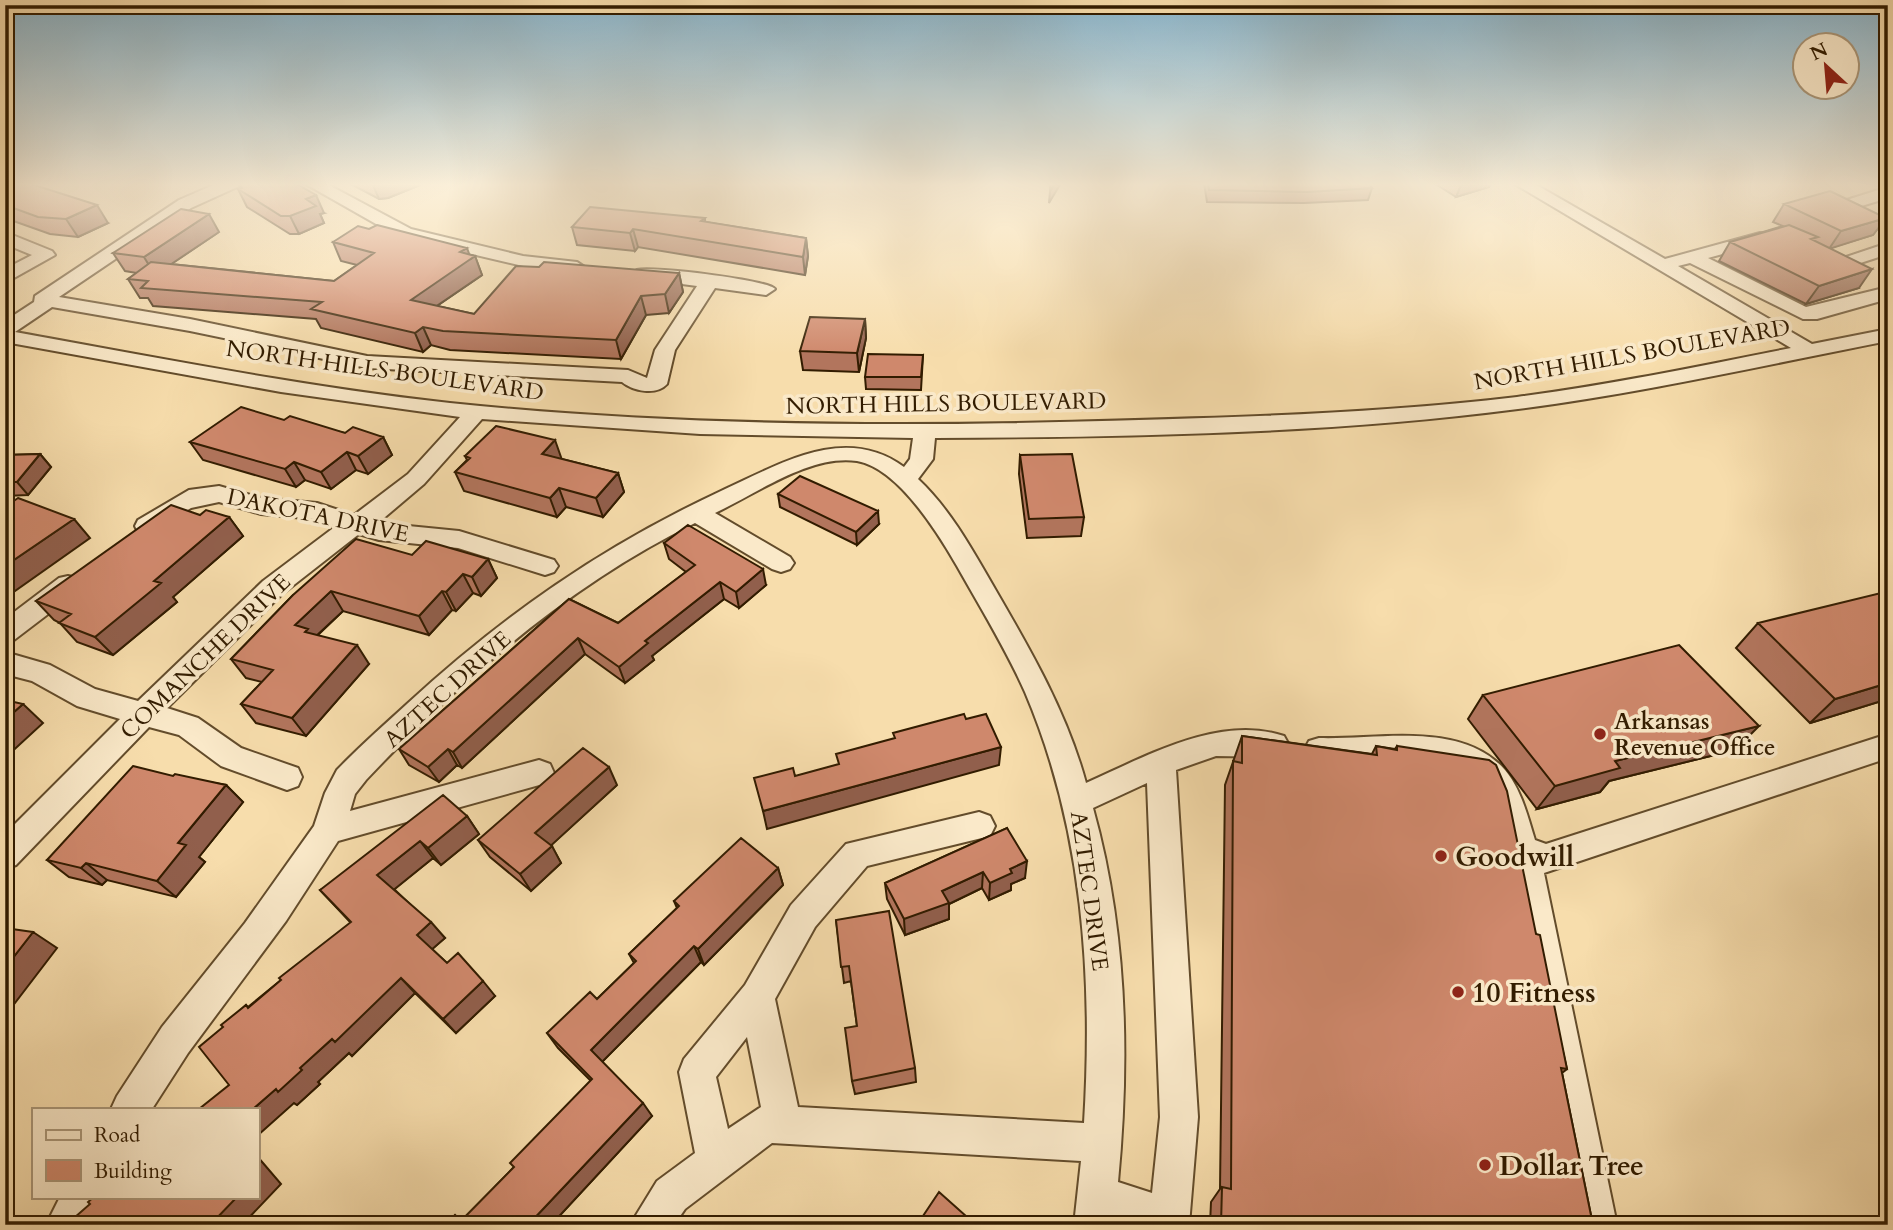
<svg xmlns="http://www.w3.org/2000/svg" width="1893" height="1230" font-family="Cardo,serif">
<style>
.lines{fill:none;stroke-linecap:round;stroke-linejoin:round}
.minor-casing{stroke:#634c2b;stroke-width:4}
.minor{fill:#fae9c9;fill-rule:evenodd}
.wall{fill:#b2755d;stroke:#321c00;stroke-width:2}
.shaded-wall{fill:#915f4c;stroke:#321c00;stroke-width:2}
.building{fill:#cf886c;stroke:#321c00;stroke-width:2}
.poi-dot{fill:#8f2418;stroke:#fae9c9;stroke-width:2.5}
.labels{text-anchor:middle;stroke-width:7;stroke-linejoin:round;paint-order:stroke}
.street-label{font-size:23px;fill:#321c00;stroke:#fae9c9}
.poi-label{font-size:23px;font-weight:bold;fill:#321c00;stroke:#fae9c9;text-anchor:start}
.near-poi-label{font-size:28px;font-weight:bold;fill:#321c00;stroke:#fae9c9;text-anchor:start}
</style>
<rect width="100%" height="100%" fill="#f7ddac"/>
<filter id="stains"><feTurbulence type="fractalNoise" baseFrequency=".00286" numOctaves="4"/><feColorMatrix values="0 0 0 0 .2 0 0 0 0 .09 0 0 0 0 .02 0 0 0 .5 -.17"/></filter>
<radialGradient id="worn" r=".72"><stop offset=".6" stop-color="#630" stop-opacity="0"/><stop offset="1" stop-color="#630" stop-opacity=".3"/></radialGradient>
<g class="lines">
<defs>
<path id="minor" d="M218 183H246L191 208 59 297 190 319 367 356 628 370 647 378 655 350 697 286 637 278 635 274 637 270C653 266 768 280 775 289L766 295 715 288 675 350 667 384C656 396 633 391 622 382L367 368 190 331 52 307 15 332C160 358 304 387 450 403 652 424 856 427 1060 422 1212 418 1365 415 1517 397 1609 385 1700 366 1791 348L1513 183H1533L1665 259 1760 233 1766 234 1769 238 1766 242 1708 258 1806 307 1888 287V299L1817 319H1803L1690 263 1678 266 1812 344 1888 329V341C1765 365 1642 393 1518 409 1326 434 1128 437 935 438L933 459 918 479C951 510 973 551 995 589 1031 651 1067 713 1086 783 1145 757 1219 714 1284 736L1289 745 1284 754 1274 757 1216 756 1176 770 1198 1117 1189 1225H1129L1114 1220V1225H1074L1081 1161 772 1143 685 1209 674 1225H630L657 1181 695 1153 679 1072 684 1059 745 985 791 905 846 844 979 812 990 816 995 826 990 836 867 866 815 927 775 999 798 1107 1084 1123C1093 977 1083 828 1025 692 1006 649 980 607 957 566 938 533 898 468 857 461 810 454 756 494 715 513L790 557 794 563 790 569 781 572 772 569 695 523C570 584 460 680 366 780L355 794 350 811 539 760 550 764 554 773 550 782 338 841 286 921 188 1053 152 1109H111L117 1096 162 1027 245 923 314 826 325 793 337 770C359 747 383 726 407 704 504 615 601 547 721 491 779 465 844 423 904 467L910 459 913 438 700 434 482 419 424 484 378 523 459 531 554 560 558 566 554 572 545 575 458 548 379 540 359 534 281 595 167 708 198 718 241 748 298 768 302 777 298 786 287 790 221 766 179 735 149 727 16 865 5 869V834L120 719 77 706 32 681 5 674V652L50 665 95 689 138 701 263 581 336 526 315 519 261 514 219 502 191 508 147 534 138 532 135 526 138 520 189 490 219 486 261 498 317 503 354 515 408 474 460 417 281 392 5 342V321L34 302 35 296 179 200ZM1147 783 1160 1117 1152 1193 1118 1182C1130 1058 1127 929 1093 808ZM747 1037 761 1107 728 1129 716 1077Z
M304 183H325L411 229 523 256 577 262 586 268 577 274 523 266 399 237Z
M1888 187V198L1858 207 1888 220V232L1835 207 1837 203Z
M5 232 52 251 55 255 5 283V269L32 255 5 244Z
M1888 243V254L1842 269 1812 254 1821 249 1843 258Z
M68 576 77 578 81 585 77 592 14 640 5 643V619L59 578Z
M1888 734V758L1544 873 1617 1225H1577L1507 849 1488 795 1467 773 1436 762H1319L1309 759 1304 750 1309 741 1319 738C1377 740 1461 720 1505 770 1521 789 1528 817 1535 840L1546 844Z
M60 1197H101L88 1225H46Z"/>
</defs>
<use href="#minor" class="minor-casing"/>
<use href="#minor" class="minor"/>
</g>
<path class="wall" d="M5 183 108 223 78 237 50 234 5 218Z
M349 183H420V185L388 198 379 199Z
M1204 183H1368L1372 188 1368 200 1304 203 1207 202Z
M1434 183H1491L1489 187 1456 197Z
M239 185 324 213 320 214 324 223 299 234H290L247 207 238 189 241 188Z
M1784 204 1886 218 1873 235 1830 248 1859 288 1806 304 1719 261 1730 242 1783 226 1773 222Z
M705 218V222L806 238 808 256 805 275 638 247 635 251 577 245 572 227Z
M219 232 171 264 334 281 357 265 341 261 333 242 470 255 475 256 482 275 437 306 474 314 679 273 683 292 669 313 646 315 621 359 450 350 431 345 423 352 321 328 316 319 153 306 148 298H140L128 279 137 273 125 271 113 253Z
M865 319 866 338 859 372 803 370 800 351Z
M923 355 921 390 866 389 865 377Z
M284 420 345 433 383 437 392 455 368 474 356 470 331 489 305 480 296 487 203 460 190 442Z
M40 454 51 467 28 495 5 496V455Z
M1020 455 1084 517 1081 536 1027 538 1019 474Z
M465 456 562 459 618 473 624 492 603 517 566 507 557 517 464 491 455 472 467 460Z
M778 494 879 524 857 545 780 507Z
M200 515 229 517 243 536 173 597 177 602 113 655 77 642 60 623 54 620 36 601Z
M664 543 766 585 739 608 724 599 652 656 654 660 625 683 585 654 462 768 457 765 439 782 409 765 399 749 569 599 618 623 686 572 669 559Z
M412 555 488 559 497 578 481 596 473 593 456 611 452 610 429 635 343 611 318 635 369 664 306 736 256 723 241 704 262 682 246 678 231 659 293 595Z
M1758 623 1888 699 1810 723 1736 648Z
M1483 695 1735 750 1609 781 1600 792 1537 809 1468 719Z
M1242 736 1372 754 1376 746 1395 749 1397 746 1536 934 1567 1069 1562 1073 1593 1225H1210L1211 1202 1220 1189 1225 785Z
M173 776 226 785 243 802 199 857 205 862 176 897 107 880 102 885 69 877 47 860Z
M617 785 551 845 561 863 531 891 490 857 478 840Z
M467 816 479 834 441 865 433 858 394 889 445 938 432 949 447 963 495 996 456 1033 415 993 352 1056 349 1053 318 1082 320 1084 297 1105 294 1103 229 1085 223 1027 246 1005 248 1007 351 923 320 890Z
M1007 828 1025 878 1011 884V890L989 900 982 888 949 904V919L905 935 887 899 885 883Z
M778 868 783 885 704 965 701 962 602 1062 652 1116 551 1225H445L455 1215 462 1220 514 1167 591 1081 558 1048 547 1033 597 999 634 963 629 954 677 908 674 901Z
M836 920 915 1068 916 1082 855 1094 852 1081 857 1026 851 981 844 983Z"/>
<path class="shaded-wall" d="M372 183H420V185L388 198 379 199Z
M1055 183H1061L1049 203 1050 191Z
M1466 183H1491L1489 187 1456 197 1461 185Z
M316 195 324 213 320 214 324 223 299 234 290 216 306 199Z
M97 205 108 223 78 237 66 219Z
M209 214 219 232 155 275 144 257Z
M1886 218 1873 235 1829 249 1841 231Z
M633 229 638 247 635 251 630 233Z
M806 238 808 256 805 275 803 257Z
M467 248 471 259 475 256 482 275 419 318 411 300 460 252Z
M1872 269 1859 288 1806 304 1819 286Z
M679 273 683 292 669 313 665 294Z
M641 296 646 315 621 359 616 340Z
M865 319 866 338 859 372 857 353Z
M423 327 431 345 423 352 415 333Z
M383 437 392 455 368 474 358 456Z
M555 440 562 460 542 454Z
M347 452 356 470 331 489 321 472Z
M40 454 51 467 28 495 17 482Z
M294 462 305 480 296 487 285 469Z
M618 473 624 492 603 517 596 498Z
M559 488 566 507 557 517 550 498Z
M878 511 879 524 857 545 856 532Z
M229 517 243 536 173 597 177 602 113 655 95 637 154 581Z
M74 519 90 538 5 598V566Z
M488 559 497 578 481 596 472 577Z
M763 569 766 585 739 608 736 592Z
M463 574 473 593 456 611 446 592Z
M720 582 724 599 652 656 654 660 625 683 619 667 645 641Z
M331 591 343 611 314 638 295 625Z
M442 591 452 610 429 635 419 616Z
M578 638 585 654 462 768 453 752Z
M357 645 369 664 306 736 292 718Z
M1888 683V699L1810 723 1835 699Z
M5 693 12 699 5 706Z
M23 704 43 723 5 758V720Z
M1759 726 1735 750 1609 781 1600 792 1537 809 1555 786 1615 761Z
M1001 747 999 765 767 829 763 811Z
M448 749 457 765 439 782 428 767Z
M609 767 617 785 545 851 535 833Z
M226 785 243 802 199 857 205 862 176 897 157 881 178 843Z
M467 816 479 834 441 865 428 848Z
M420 841 433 858 391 892 377 875Z
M552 846 561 863 531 891 520 874Z
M1027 861 1025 878 1011 884V890L989 900 990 883 1010 869Z
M86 863 107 880 102 885 81 868Z
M778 868 783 885 704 965 698 949Z
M983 872 982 888 949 904V919L905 935 904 919 942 891Z
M431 922 445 938 430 951 417 935Z
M33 932 57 948 5 1016V968Z
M694 946 701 962 600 1064 591 1050Z
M401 978 415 993 352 1056 349 1053 318 1082 320 1084 297 1105 294 1103 257 1136V1109H253Z
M483 981 495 996 456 1033 443 1019Z
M643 1103 652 1116 551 1225H528Z
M257 1156 281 1184 242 1225H204L237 1197H257Z"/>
<path class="building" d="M5 183H28L97 205 66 219 38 217 5 205Z
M245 183H295L316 195 306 199 316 206 290 216H281L238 189 242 188 239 185Z
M1050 183H1055L1050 191Z
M1208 183H1368L1372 188 1307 192 1209 190Z
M1830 191 1886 218 1841 231 1784 204Z
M590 207 705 218 701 221 806 238 803 257 633 229 630 233 572 227Z
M181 209 209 214 144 257 113 253Z
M377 225 467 248 460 252 475 256 411 300 474 314 516 266 539 267 544 262 679 273 665 294 641 296 616 340 443 331 423 327 415 333 311 309 322 302 141 288 148 281 128 279 151 262 334 281 374 253 333 242 358 226 369 229Z
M1789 225 1818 237 1811 239 1872 269 1819 286 1730 242Z
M810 317 865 319 857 353 800 351Z
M868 354 923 355 921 377H865Z
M241 407 284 420 290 416 345 433 353 427 383 437 358 456 347 452 321 472 294 462 285 469 190 442Z
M496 426 555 440 542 454 618 473 596 498 559 488 550 498 455 472 470 458 465 456Z
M40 454 17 482H5V455Z
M1072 454 1084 517 1029 519 1020 455Z
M800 476 878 511 856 532 778 494Z
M18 498 74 519 5 566V507Z
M171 505 200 515 206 510 229 517 154 581 161 583 95 637 59 623 71 614 36 601Z
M688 525 763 569 736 592 720 582 645 641 648 643 619 667 578 638 453 752 448 749 428 767 399 749 569 599 618 623 695 565 664 543Z
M356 539 412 555 426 541 488 559 472 577 463 574 446 592 442 591 419 616 331 591 295 625 308 629 305 632 357 645 292 718 241 704 273 670 231 659 293 595Z
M1885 592 1888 594V683L1835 699 1758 623Z
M1679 645 1759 726 1615 761 1620 768 1555 786 1483 695Z
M5 700 23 704 5 720Z
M964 714 966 719 986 714 1001 747 763 811 754 778 793 768 795 776 839 764 836 754 895 738 893 733Z
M1242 736 1377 755 1376 746 1397 750V746L1489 760 1496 765 1507 791 1536 934 1540 935 1567 1069 1561 1068 1593 1225H1221L1222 1187 1231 1189 1233 761 1242 763Z
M583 748 609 767 535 833 552 846 520 874 478 840Z
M133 766 173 776 175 774 226 785 178 843 186 845 157 881 86 863 81 868 47 860Z
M443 795 467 816 428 848 420 841 377 875 431 922 417 935 447 963 458 953 483 981 443 1019 401 978 335 1042 332 1039 300 1068 302 1070 278 1092 276 1089 253 1109H199L229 1085 199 1047 223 1027 221 1025 246 1005 248 1008 281 980 279 978 351 922 320 890Z
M1007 828 1027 861 1010 869 1012 873 990 883 983 872 942 891 949 903 904 919 885 883Z
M741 838 778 868 698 949 694 946 591 1050 643 1103 528 1225H445L455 1215 460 1222 514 1167 510 1163 592 1079 547 1033 590 992 597 999 636 961 629 954 679 906 674 901Z
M889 911 915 1068 852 1081 845 1028 857 1026 849 966 841 967 836 920Z
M5 928 33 932 5 968Z
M939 1192 976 1225H917Z
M94 1197H237L213 1222 210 1219 204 1225H66L90 1204 88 1202Z"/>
<linearGradient id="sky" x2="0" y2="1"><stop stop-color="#8ab7cf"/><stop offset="0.52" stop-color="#fbf0da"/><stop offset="1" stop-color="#fbf0da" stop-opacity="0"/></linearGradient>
<rect width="1893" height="355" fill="url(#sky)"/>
<g class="poi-dot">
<circle cx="1600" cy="734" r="7"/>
<circle cx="1441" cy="856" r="7"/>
<circle cx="1458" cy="992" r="7"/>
<circle cx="1485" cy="1165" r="7"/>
</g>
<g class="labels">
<g class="street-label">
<text transform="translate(1632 354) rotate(-10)" y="8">NORTH HILLS BOULEVARD</text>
<text transform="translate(385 370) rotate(8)" y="8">NORTH HILLS BOULEVARD</text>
<text transform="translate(946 403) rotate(-1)" y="8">NORTH HILLS BOULEVARD</text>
<text transform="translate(318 515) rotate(12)" y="8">DAKOTA DRIVE</text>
<text transform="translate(205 656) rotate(-44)" y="8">COMANCHE DRIVE</text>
<text transform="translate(447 689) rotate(-42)" y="8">AZTEC DRIVE</text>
<text transform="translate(1090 891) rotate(82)" y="8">AZTEC DRIVE</text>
</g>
<g class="poi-label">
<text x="1614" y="729">Arkansas<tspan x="1614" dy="26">Revenue Office</tspan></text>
</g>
<g class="near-poi-label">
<text x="1455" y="866">Goodwill</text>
<text x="1472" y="1002">10 Fitness</text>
<text x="1499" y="1175">Dollar Tree</text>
</g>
</g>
<rect width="1893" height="1230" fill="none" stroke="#f7ddac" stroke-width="28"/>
<rect x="7" y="7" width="1879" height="1216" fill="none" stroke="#321c00" stroke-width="3.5"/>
<rect x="14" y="14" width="1865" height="1202" fill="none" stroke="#321c00" stroke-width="2"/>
<rect x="32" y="1108" width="228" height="91" fill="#fae9c9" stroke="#aa9779" stroke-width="2"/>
<rect x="46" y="1130" width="35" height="10" fill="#fae9c9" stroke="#aa9779" stroke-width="2"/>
<text x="94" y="1142" font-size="21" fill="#321c00">Road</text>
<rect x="46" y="1160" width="35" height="21" fill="#cf886c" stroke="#aa9779" stroke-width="2"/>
<text x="94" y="1178" font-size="21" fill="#321c00">Building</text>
<g transform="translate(1826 66) rotate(334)"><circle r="33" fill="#fae9c9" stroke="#aa9779" stroke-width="2"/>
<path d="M0-5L12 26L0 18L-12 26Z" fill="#8f2418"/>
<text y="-10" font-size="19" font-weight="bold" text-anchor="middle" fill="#321c00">N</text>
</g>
<rect width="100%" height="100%" filter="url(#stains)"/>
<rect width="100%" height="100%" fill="url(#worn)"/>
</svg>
